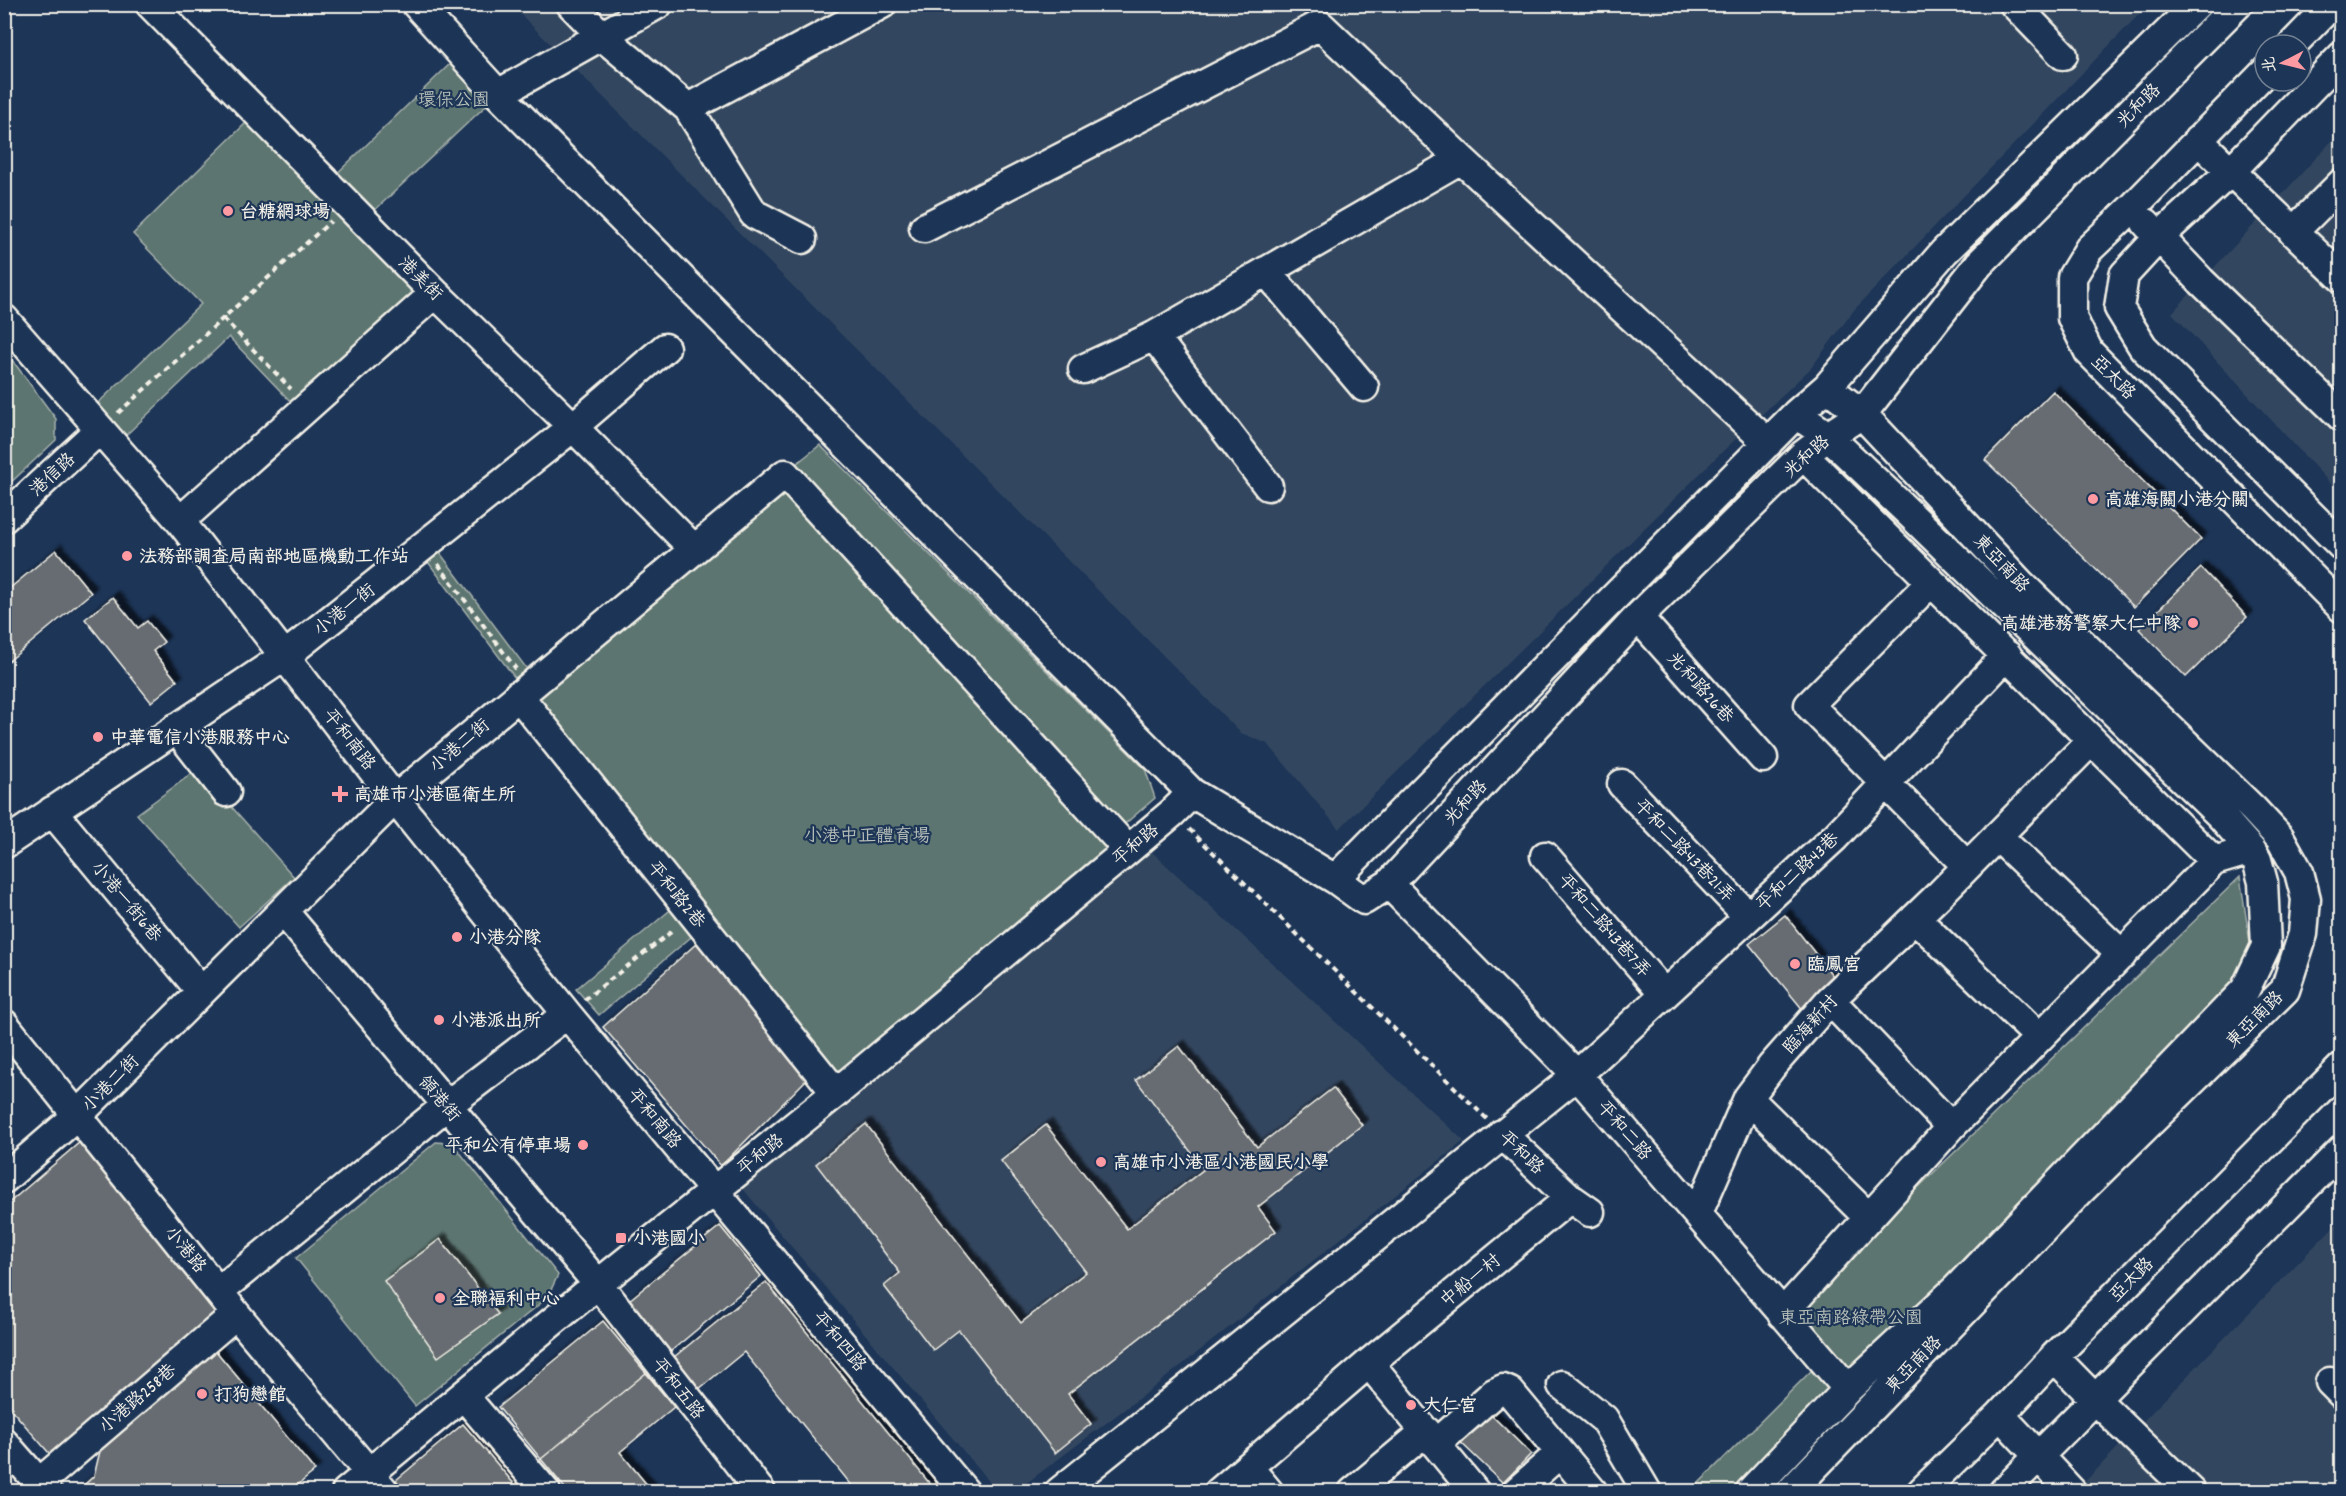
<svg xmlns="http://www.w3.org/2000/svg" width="2346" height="1496" font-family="Dekko,'LXGW WenKai TC',sans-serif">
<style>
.built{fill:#33465f}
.green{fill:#5c7470;stroke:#a8b2ac;stroke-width:1.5}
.building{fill:#666c71;stroke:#f4f1e8;stroke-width:1.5;filter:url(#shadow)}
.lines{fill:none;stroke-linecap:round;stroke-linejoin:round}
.minor-casing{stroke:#f4f1e8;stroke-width:33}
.path{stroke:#f4f1e8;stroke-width:4;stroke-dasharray:6 4.5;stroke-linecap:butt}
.minor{stroke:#1d3557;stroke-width:28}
.poi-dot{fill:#ff9aa2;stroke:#1d3557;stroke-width:2}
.labels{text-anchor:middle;stroke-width:4.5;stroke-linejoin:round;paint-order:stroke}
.park-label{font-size:18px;fill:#b7bfb8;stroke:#1d3557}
.street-label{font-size:18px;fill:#f4f1e8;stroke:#1d3557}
.poi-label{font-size:18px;font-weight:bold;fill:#f4f1e8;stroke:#1d3557;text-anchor:start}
</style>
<defs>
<filter id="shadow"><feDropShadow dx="5.5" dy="-5.5" stdDeviation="1.5" flood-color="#0009"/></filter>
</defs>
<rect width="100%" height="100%" fill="#1d3557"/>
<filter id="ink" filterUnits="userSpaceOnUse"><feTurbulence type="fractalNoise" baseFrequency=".0167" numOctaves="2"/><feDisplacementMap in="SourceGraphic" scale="12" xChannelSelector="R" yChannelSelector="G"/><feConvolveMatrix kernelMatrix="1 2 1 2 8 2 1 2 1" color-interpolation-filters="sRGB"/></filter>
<g filter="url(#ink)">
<path class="built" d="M511 5H2148L1854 310 1811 368 1722 452 1339 829 1268 744 1241 733Z
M2341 131V495L2172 313Z
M1150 850 1464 1141 1154 1387 1016 1491H997L738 1183Z
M2341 1219V1491L2075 1492 2153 1411Z"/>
<path class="green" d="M454 60 493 99 358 226 420 289 292 403 229 337 125 436 97 404 201 304 133 234 254 115 323 187Z
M4 349 56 419V440L5 488Z
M820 445 1145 769 1155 798 1119 829 791 468Z
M784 478 1120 854 841 1086 526 695Z
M440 553 527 669 515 678 428 562Z
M198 769 294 877 239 927 137 814Z
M2240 877 2250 943 2228 989 1848 1386 1787 1314Z
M675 906 697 932 599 1015 576 989Z
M436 1142 448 1143 458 1150 558 1275 547 1298 415 1406 296 1258Z
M1820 1362 1845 1389 1742 1491 1690 1492Z"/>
<path class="building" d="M2053 391 2201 539 2134 607 1985 460Z
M56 550 91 593 4 665V593Z
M2201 568 2247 617 2186 677 2139 629Z
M113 597 138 628 147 621 164 642 153 651 177 681 151 702 85 619Z
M1785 915 1840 985 1804 1011 1749 944Z
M697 943 807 1079 721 1166 603 1027Z
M1179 1046 1257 1147 1333 1088 1362 1125 1258 1207 1276 1231 1068 1394 1091 1424 1055 1453 959 1330 933 1350 884 1286 900 1273 816 1164 866 1124 1021 1323 1086 1272 1001 1161 1046 1125 1127 1229 1204 1169 1136 1080Z
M80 1142 225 1313 55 1460 4 1401V1207Z
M720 1226 761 1276 670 1352 628 1301Z
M440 1239 498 1314 438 1357 384 1281Z
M766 1282 935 1490 932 1492H857L744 1352 699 1389 674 1357Z
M603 1321 646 1373 541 1459 498 1407Z
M211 1345 315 1471 289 1492H76L94 1476 100 1451 96 1443Z
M646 1373 674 1407 620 1452 653 1492H568L541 1459Z
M1484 1408 1531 1454 1503 1483 1455 1437Z
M463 1424 521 1492H405L396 1480Z"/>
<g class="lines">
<defs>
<path id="minor" d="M150 4 435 293 573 427 694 549
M416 4 498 94 1192 793 1335 879 1364 900 1389 884 1638 617 1803 455 1828 436 1862 414 1979 264 2238 4
M571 4 602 36 688 108 882 4
M2014 4 2063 55
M2292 45 2332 4
M2342 56 2231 171 2159 237 2124 275 2119 308 2143 347 2342 546
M2265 72 2132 208 2089 249 2072 277V318L2089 352 2342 608
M498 94 658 4
M688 108 754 214 802 239
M2198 140 2342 278
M2146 223 2201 281 2342 417
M924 228 1320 25 1461 159 1768 443
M2293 232 2342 183
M1266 271 1364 387
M4 319 180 521 395 799 567 1014 965 1492
M1154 336 1268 486
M1083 369 1154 336 1461 159
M1803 455 2214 861
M4 518 100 429
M180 521 435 293
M1931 582 1809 705 1967 866
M1638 617 1763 758
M518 695 836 1093
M176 728 226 792
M1622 784 1748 916
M52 811 201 991
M1997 836 2122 955
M4 844 285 656 573 427 665 348
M1545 856 1664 994
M1335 879 1796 414 1827 387 1944 252 2197 4
M1389 884 1577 1075 1848 1389
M283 911 598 1284 761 1492
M1915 918 2039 1037
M1830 1000 1951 1127
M4 1024 236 1314 385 1492
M1748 1098 1868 1217
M1502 1134 1570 1198 1590 1212
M4 1179 78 1115 395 799 785 474 1128 850
M1698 1213 1748 1098 1772 1066 1830 1000 1939 895 2091 741
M219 1291 446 1106 567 1014
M1782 1314 1951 1127 2214 861 2251 850
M2054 1357 2095 1399 2191 1492
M1369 1363 1475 1492
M2330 1382 2342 1394
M1562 1385 1604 1419 1647 1492
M464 1396 546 1492
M2000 1415 2072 1492
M4 1443 47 1492
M1436 1444 1494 1393 1503 1389 1510 1392 1593 1492
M1248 1467 1269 1492
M39 1483 236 1314
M346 1492 598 1284 836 1093 1128 850 1172 813 1192 793
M1059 1492 1577 1075 1835 837 2007 655
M1219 1492 1369 1363 1570 1198
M1353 1492 1426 1431
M1516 1492 1560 1453
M1750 1492 1848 1389 1957 1288 2245 990 2266 946 2263 882 2257 860 2251 850 2221 816 1909 513 1828 436 1796 414
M1790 1492 2080 1191 2285 990 2303 934 2306 899 2299 872 2280 838 2253 809 2020 583 1862 414 1827 387
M1921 1492 2000 1415 2054 1357 2342 1067
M2003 1492 2342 1150"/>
</defs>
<use href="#minor" class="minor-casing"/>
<path class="path" d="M223 318 291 389
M118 413 331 221
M438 564 516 669
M1189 829 1487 1119
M584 1000 675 929"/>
<use href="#minor" class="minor"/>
</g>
</g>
<g class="poi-dot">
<circle cx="228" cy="211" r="6"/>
<circle cx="2093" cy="499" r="6"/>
<circle cx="127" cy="556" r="6"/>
<circle cx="2193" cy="623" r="6"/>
<circle cx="98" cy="737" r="6"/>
<path d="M337 785h6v6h6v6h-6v6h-6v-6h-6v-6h6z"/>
<circle cx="457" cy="937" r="6"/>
<circle cx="1795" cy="964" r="6"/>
<circle cx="439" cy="1020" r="6"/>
<circle cx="583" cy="1145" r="6"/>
<circle cx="1101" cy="1162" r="6"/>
<rect x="615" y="1232" width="12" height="12" rx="3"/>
<circle cx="440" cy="1298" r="6"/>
<circle cx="202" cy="1394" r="6"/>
<circle cx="1411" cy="1405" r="6"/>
</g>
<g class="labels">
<g class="park-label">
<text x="454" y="105">環保公園</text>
<text x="867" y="841">小港中正體育場</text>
<text x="1851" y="1323">東亞南路綠帶公園</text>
</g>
<g class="street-label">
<text transform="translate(2138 105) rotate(-45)" y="6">光和路</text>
<text transform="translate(421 278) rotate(45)" y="6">港美街</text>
<text transform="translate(2114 377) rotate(45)" y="6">亞太路</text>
<text transform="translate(1806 456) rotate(-41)" y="6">光和路</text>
<text transform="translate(52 474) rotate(-43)" y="6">港信路</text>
<text transform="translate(2002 563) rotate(47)" y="6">東亞南路</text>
<text transform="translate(344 609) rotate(-38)" y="6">小港一街</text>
<text transform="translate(1701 687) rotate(48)" y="6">光和路26巷</text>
<text transform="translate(350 739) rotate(52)" y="6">平和南路</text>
<text transform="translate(459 745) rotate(-40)" y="6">小港二街</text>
<text transform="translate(1465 802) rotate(-47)" y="6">光和路</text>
<text transform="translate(1135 844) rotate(-40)" y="6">平和路</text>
<text transform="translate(1685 850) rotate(46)" y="6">平和二路43巷21弄</text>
<text transform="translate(1797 871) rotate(-43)" y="6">平和二路43巷</text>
<text transform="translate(677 894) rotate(51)" y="6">平和路2巷</text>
<text transform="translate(127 901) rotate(50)" y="6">小港一街6巷</text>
<text transform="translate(1605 925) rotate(49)" y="6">平和二路43巷7弄</text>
<text transform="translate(2254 1019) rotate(-45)" y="6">東亞南路</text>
<text transform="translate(1810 1024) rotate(-48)" y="6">臨海新村</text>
<text transform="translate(110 1083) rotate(-45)" y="6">小港二街</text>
<text transform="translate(440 1098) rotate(50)" y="6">領港街</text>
<text transform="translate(655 1118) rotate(50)" y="6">平和南路</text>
<text transform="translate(1625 1130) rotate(49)" y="6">平和二路</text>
<text transform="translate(1522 1152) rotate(43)" y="6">平和路</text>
<text transform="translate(760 1154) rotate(-39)" y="6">平和路</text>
<text transform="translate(186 1249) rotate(51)" y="6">小港路</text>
<text transform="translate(2131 1279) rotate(-45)" y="6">亞太路</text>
<text transform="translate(1470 1280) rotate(-39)" y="6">中船一村</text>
<text transform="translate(840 1341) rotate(50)" y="6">平和四路</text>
<text transform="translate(1913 1364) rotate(-46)" y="6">東亞南路</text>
<text transform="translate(679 1388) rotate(52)" y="6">平和五路</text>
<text transform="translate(137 1398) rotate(-41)" y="6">小港路258巷</text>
</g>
<g class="poi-label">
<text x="240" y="217">台糖網球場</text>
<text x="2105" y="505">高雄海關小港分關</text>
<text x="139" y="562">法務部調查局南部地區機動工作站</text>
<text x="2181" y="629" text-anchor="end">高雄港務警察大仁中隊</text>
<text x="110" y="743">中華電信小港服務中心</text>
<text x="354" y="800">高雄市小港區衛生所</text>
<text x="469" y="943">小港分隊</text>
<text x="1807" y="970">臨鳳宮</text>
<text x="451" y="1026">小港派出所</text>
<text x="571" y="1151" text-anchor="end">平和公有停車場</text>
<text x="1113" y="1168">高雄市小港區小港國民小學</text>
<text x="633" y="1244">小港國小</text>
<text x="452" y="1304">全聯褔利中心</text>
<text x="214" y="1400">打狗戀館</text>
<text x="1423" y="1411">大仁宮</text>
</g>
</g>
<rect width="2346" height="1496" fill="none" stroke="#1d3557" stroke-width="24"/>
<rect x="12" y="12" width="2322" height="1472" fill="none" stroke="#f4f1e8" stroke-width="2" filter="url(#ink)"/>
<g transform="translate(2283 63) rotate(263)"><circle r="28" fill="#1d3557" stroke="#738091" stroke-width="1.5"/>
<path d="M0-4.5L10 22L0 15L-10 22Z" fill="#ff9aa2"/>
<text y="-9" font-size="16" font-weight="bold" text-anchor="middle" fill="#f4f1e8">北</text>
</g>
</svg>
